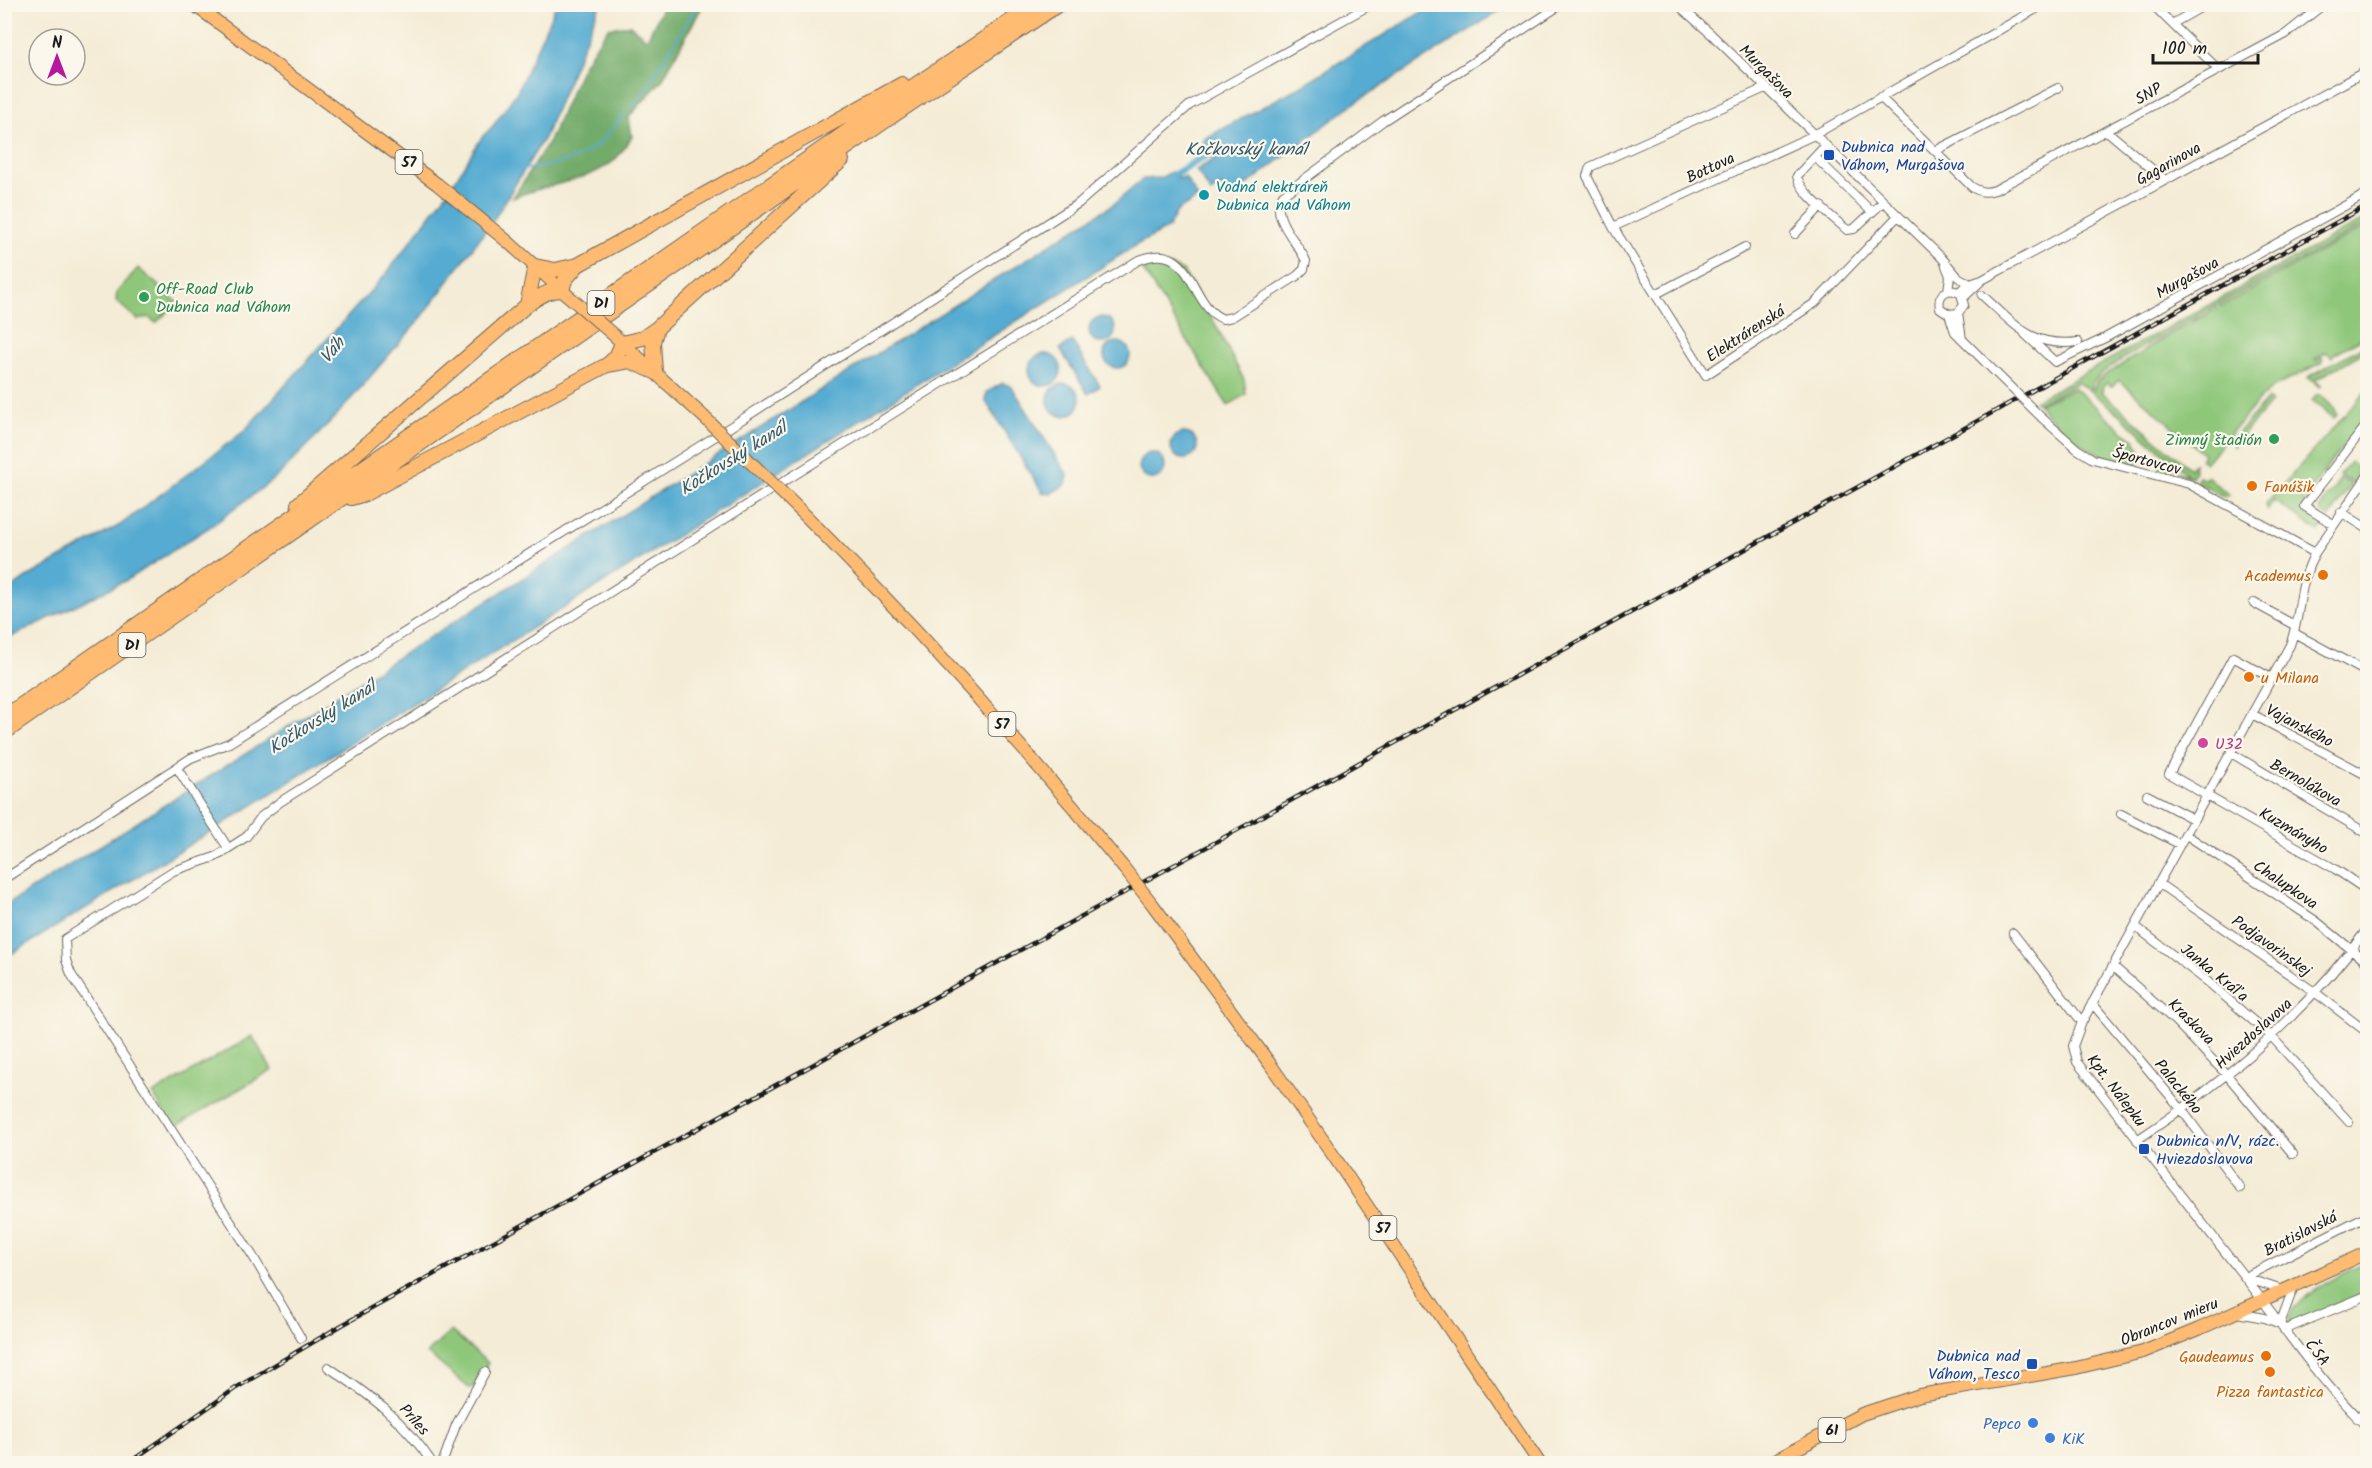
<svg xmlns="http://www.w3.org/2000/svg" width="2372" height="1468" font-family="Kalam,sans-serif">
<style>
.green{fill:#8fc77a;stroke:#56724b;stroke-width:1.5}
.forest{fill:#73ac6a;stroke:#486443;stroke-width:1.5}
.water{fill:#54abd1;stroke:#386476;stroke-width:1.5}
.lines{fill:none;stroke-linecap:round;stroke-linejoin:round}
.stream{stroke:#54abd1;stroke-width:2}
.canal{stroke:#54abd1;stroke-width:8}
.minor-casing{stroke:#68655d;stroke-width:10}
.primary-casing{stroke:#68655d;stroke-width:14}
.motorway-casing{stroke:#68655d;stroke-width:16}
.minor{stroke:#fff;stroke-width:8}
.primary{stroke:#ffbb71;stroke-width:12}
.motorway{stroke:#ffbb71;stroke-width:14}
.rail-casing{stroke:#1c1c1c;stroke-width:4.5}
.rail{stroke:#fbf7ec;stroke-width:2;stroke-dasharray:7;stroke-linecap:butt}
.minor-bridge-casing{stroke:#68655d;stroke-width:10;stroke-linecap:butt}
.primary-bridge-casing{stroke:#68655d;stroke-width:14;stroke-linecap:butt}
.minor-bridge{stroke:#fff;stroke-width:8}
.primary-bridge{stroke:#ffbb71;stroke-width:12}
.transit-dot{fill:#1a4fb4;stroke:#fbf7ec;stroke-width:2}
.culture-dot{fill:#0f9aa8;stroke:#fbf7ec;stroke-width:2}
.leisure-dot{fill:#2e9e5b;stroke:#fbf7ec;stroke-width:2}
.food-dot{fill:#e8710a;stroke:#fbf7ec;stroke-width:2}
.hotel-dot{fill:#d1479c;stroke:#fbf7ec;stroke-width:2}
.shop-dot{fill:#3f7fe0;stroke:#fbf7ec;stroke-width:2}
.labels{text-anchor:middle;stroke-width:4.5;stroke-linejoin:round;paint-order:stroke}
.shield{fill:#fbf7ec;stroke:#5f5e5a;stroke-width:1.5}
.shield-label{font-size:15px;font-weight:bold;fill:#1c1c1c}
.street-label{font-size:16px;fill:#1c1c1c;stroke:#fbf7ec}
.transit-label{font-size:16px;fill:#164399;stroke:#fbf7ec;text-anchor:start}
.culture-label{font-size:16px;fill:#0d838f;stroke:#fbf7ec;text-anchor:start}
.leisure-label{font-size:16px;fill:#27864d;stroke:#fbf7ec;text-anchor:start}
.food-label{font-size:16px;fill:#c56008;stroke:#fbf7ec;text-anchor:start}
.hotel-label{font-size:16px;fill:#b23c85;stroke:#fbf7ec;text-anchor:start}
.shop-label{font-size:16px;fill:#366cbe;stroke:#fbf7ec;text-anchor:end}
.water-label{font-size:18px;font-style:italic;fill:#355c6d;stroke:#fbf7ec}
</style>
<rect width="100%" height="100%" fill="#fbf7ec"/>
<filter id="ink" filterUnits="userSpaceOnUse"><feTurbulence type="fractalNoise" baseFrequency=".0167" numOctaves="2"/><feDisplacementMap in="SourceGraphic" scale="12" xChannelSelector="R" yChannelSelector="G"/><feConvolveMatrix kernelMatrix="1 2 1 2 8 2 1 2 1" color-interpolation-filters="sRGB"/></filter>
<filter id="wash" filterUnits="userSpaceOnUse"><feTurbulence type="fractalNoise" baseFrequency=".008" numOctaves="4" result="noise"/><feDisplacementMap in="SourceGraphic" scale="24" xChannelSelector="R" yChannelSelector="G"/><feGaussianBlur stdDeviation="1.35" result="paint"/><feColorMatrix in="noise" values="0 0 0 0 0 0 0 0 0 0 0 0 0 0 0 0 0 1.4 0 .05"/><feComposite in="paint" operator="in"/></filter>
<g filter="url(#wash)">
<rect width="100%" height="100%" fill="#f4ecd6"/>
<path class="green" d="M2367 218V223C2298 263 2227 298 2158 338 2142 347 2102 369 2093 383 2091 385 2091 388 2090 391L2077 382 2074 385 2037 404 2034 401Z
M2367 226V335L2332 355V357L2326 352 2315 359 2316 361 2322 357 2323 362 2272 388 2261 398 2205 463 2200 459 2204 454 2119 380 2112 387 2107 383 2102 387 2104 389 2102 392 2190 469 2194 464 2195 470 2192 477 2159 469 2158 460 2171 470 2189 476 2111 407 2092 393 2097 382 2105 375 2170 334Z
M1157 264 1171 266 1183 271 1212 318 1244 380 1246 394 1228 406 1143 270Z
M138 268 177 302 156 323 148 317 138 320 116 301 117 292Z
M2367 344V350L2315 380 2321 386 2320 387 2308 377Z
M2074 388 2135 441 2143 455 2139 463C2100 466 2063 431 2038 405Z
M2367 390V417L2334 458 2303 502 2326 522 2319 532 2274 501 2267 510 2265 505 2267 503Z
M2316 395H2320L2335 409 2337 415 2334 418 2312 400Z
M2268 399 2271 402 2233 446 2232 439Z
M2350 462 2362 471 2352 483 2340 475Z
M2199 476 2205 479 2207 476 2229 495 2224 497 2203 485H2198L2196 482Z
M2341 478 2351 485 2329 518 2320 512 2319 509Z
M252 1036 272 1070 173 1128 153 1094Z
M2367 1262V1293L2289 1325C2284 1300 2348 1271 2367 1262Z
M451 1331 488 1363 473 1387 469 1388 427 1353Z"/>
<path class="forest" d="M664 4 703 5 662 80 629 117 632 137C626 145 619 157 611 163 584 183 544 184 513 198L549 141 583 65 608 28 630 25 647 39Z"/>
<path class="water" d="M1435 4 1509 5 1353 104 1239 191 1228 198 1221 186 1211 193 1196 170 1215 159 1212 155 1206 158 1202 152 1207 149 1202 140 1299 87Z
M556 5H600L544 138 494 219 422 317 336 416 278 476 213 525 127 580 5 640V593L29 576 120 525 243 432 387 273 449 190 482 137 493 126 517 92Z
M1171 172 1176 179 1185 177 1198 198 1177 211 1168 228 1138 244 220 826 5 958V906L1114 204 1143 179 1161 178Z
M1089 330a13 13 0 1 1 26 0a13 13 0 1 1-26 0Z
M1072 341 1100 386 1088 394 1060 349Z
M1104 355a13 13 0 1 1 26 0a13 13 0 1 1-26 0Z
M1029 370a16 16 0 1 1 32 0a16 16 0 1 1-32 0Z
M1003 383 1012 387 1068 476 1066 484 1050 494 1042 492 985 400 987 392Z
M1048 400a16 16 0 1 1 32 0a16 16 0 1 1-32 0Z
M1171 446a13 13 0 1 1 26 0a13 13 0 1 1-26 0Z
M1139 466a13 13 0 1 1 26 0a13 13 0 1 1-26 0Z"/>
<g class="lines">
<path class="stream" d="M630 109 648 86 698 4
M524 169C577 162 591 158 624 114"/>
<path class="canal" d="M1167 180 1212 151"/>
</g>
</g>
<g filter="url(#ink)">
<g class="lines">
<defs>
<path id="minor" d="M1677 4 1711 34 1941 257 1958 277 1970 284
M2152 4 2172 24
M2207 4 2172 24 2219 70
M2362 73 2368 92
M1765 88 1590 167 1587 176 1613 227 1706 375 1815 303 1898 216
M1880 97 1972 187C1980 192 1985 193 1995 190L2286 34 2324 4
M2107 131 2165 180
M1825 146 1797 176C1800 193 1834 218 1847 230L1854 229 1883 202
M1935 151 2058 88
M1815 157 1872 212
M1613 227 1814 135 2045 4
M1795 234 1821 206
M1946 266 1950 276 1948 291
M1958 292 1970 284 1982 280 2368 70
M1656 294 1745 247
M1982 295C2014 324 2031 348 2078 342
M1963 298 1981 281
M1958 313 1962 339
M1949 314 1958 313 1964 305 1961 294C1949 286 1937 293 1940 308L1949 314 1955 332 1997 374
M2025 334 2055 362 2105 338 2368 193
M2042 418 2077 449 2093 459 2189 484 2315 553 2368 475
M2341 512 2368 529
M2333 524 2304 506 2368 423
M2315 553C2297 587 2302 613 2290 645L2082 1022 2073 1046 2077 1062C2133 1134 2190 1206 2246 1279 2286 1330 2321 1383 2368 1428
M2254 603 2294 625
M2294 633 2368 673
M2271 678 2233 657 2169 774 2335 869 2368 891
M2252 714 2368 776
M2231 753 2368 834
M177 768 228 848
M2147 795 2193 819
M2121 814 2179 844
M2185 834 2316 921 2368 963
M4 879 191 758 229 743 727 429 1079 203 1190 105 1372 4
M2158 883 2316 993 2368 1033
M2135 926 2208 982 2272 1037 2349 1122
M2013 933 2082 1022
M2113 966 2175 1021 2227 1075 2293 1154
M2092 1003 2182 1110 2240 1188
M2137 1140C2227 1080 2304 1015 2368 928
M2245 1277 2368 1215
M2246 1278 2282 1290
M2237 1313 2265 1318 2278 1323
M2280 1324 2294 1286
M2284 1330 2368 1295
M301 1338 254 1258 71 974 66 960 65 939 173 871 215 857 246 837 261 817 280 802 780 484 1137 261C1194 236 1188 306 1223 319L1232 317 1297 276 1304 269 1306 261C1298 242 1268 216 1283 195L1383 121 1562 4
M328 1367C371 1396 404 1420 433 1464
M2357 1418 2368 1408
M442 1464 456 1425 485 1372"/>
<path id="primary" d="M193 4 437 184 507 241 566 294
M618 339 703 416
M806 516C917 628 1023 745 1123 867
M1153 905 1270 1064 1327 1146 1540 1464
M1768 1464 1862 1414 1920 1395 2076 1368 2143 1352 2199 1329 2368 1252"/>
<path id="motorway" d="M527 305 535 266 555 270 578 265 902 84
M607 365 616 357 622 343 643 338 657 328 842 160
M655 372 653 342 657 328
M351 498 365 494 607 365 630 361 655 372
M298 504 527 305C539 297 547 290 562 290L565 280 578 265
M4 717 882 107 1036 4
M4 733 891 117 1059 4"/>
</defs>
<use href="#minor" class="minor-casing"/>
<use href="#primary" class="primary-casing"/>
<use href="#motorway" class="motorway-casing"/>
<use href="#minor" class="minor"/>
<use href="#primary" class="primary"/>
<use href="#motorway" class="motorway"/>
<defs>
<path id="rail" d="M127 1464 236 1388 342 1325 2368 205"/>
</defs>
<use href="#rail" class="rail-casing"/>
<use href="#rail" class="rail"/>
<defs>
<path id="minor-bridge" d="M1997 374 2042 418"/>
<path id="primary-bridge" d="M566 294 617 338
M703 416 806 516
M1123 867 1153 905"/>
</defs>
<use href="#minor-bridge" class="minor-bridge-casing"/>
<use href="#primary-bridge" class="primary-bridge-casing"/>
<use href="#minor-bridge" class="minor-bridge"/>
<use href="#primary-bridge" class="primary-bridge"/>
</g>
</g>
<g class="transit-dot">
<rect x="1823" y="149" width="12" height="12" rx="3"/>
<rect x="2138" y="1143" width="12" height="12" rx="3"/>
<rect x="2026" y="1358" width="12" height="12" rx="3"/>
</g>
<circle class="culture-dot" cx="1204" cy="195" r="6"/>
<g class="leisure-dot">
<circle cx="144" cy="297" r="6"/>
<circle cx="2274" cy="439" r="6"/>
</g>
<g class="food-dot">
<circle cx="2252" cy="486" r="6"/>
<circle cx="2323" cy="575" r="6"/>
<circle cx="2249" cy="677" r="6"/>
<circle cx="2266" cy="1356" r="6"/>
<circle cx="2270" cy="1372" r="6"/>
</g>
<circle class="hotel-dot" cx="2203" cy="743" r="6"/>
<g class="shop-dot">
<circle cx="2033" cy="1423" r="6"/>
<circle cx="2050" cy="1438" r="6"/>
</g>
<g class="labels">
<g class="shield">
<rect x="395.5" y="150" width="27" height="24" rx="4.5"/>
<rect x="587.5" y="291" width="27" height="24" rx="4.5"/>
<rect x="118.5" y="633" width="27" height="24" rx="4.5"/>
<rect x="988.5" y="712" width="27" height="24" rx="4.5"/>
<rect x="1369.5" y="1216" width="27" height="24" rx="4.5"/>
<rect x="1818.5" y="1418" width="27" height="24" rx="4.5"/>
</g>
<g class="shield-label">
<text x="409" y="167">57</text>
<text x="601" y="308">D1</text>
<text x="132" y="650">D1</text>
<text x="1002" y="729">57</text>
<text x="1383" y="1233">57</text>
<text x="1832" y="1435">61</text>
</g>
<g class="street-label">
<text transform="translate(1767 71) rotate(45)" y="6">Murgašova</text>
<text transform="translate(2148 93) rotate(-29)" y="6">SNP</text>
<text transform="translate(2168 163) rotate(-29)" y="6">Gagarinova</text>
<text transform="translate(1710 167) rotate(-25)" y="6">Bottova</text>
<text transform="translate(2187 277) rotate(-29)" y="6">Murgašova</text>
<text transform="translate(1745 333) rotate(-33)" y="6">Elektrárenská</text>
<text transform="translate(2147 460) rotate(15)" y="6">Športovcov</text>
<text transform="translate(2300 725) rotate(28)" y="6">Vajanského</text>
<text transform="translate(2306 782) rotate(30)" y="6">Bernolákova</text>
<text transform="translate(2294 830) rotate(30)" y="6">Kuzmányho</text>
<text transform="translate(2286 884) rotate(34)" y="6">Chalupkova</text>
<text transform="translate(2272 945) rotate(35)" y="6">Podjavorinskej</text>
<text transform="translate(2215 972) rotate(39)" y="6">Janka Kráľa</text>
<text transform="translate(2192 1021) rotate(45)" y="6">Kraskova</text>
<text transform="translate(2253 1033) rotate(-42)" y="6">Hviezdoslavova</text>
<text transform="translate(2179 1086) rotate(51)" y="6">Palackého</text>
<text transform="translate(2117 1090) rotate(53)" y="6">Kpt. Nálepku</text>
<text transform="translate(2300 1233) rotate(-27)" y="6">Bratislavská</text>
<text transform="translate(2169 1321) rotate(-22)" y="6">Obrancov mieru</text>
<text transform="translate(2318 1352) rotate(52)" y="6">ČSA</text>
<text transform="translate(415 1419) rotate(48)" y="6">Príles</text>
</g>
<g class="transit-label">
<text x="1841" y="152">Dubnica nad<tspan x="1841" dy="18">Váhom, Murgašova</tspan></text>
<text x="2156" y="1146">Dubnica n/V, rázc.<tspan x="2156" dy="18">Hviezdoslavova</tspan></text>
<text x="2020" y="1361" text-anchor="end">Dubnica nad<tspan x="2020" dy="18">Váhom, Tesco</tspan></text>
</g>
<g class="culture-label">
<text x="1216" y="192">Vodná elektráreň<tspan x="1216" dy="18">Dubnica nad Váhom</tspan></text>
</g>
<g class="leisure-label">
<text x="156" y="294">Off-Road Club<tspan x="156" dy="18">Dubnica nad Váhom</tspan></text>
<text x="2262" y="445" text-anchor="end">Zimný štadión</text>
</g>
<g class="food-label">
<text x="2264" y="492">Fanúšik</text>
<text x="2311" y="581" text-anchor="end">Academus</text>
<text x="2261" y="683">u Milana</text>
<text x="2254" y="1362" text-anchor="end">Gaudeamus</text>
<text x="2270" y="1397" text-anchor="middle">Pizza fantastica</text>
</g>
<g class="hotel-label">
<text x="2215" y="749">U32</text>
</g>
<g class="shop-label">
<text x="2021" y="1429">Pepco</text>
<text x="2062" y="1444" text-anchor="start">KiK</text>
</g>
<g class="water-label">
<text x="1246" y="155">Kočkovský kanál</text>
<text transform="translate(332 350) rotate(-50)" y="6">Váh</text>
<text transform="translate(733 458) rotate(-32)" y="6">Kočkovský kanál</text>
<text transform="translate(322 717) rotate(-32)" y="6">Kočkovský kanál</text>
</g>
</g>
<rect width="2372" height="1468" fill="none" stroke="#fbf7ec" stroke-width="24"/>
<g transform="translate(57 57)"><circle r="28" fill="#fbf7ec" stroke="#a29f99" stroke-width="1.5"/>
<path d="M0-4.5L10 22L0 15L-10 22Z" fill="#b5179e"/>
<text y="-9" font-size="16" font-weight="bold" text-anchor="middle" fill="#1c1c1c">N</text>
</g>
<path d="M2153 54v9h105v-9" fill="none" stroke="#1c1c1c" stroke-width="3"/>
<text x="2162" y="54" font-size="18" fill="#1c1c1c" stroke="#fbf7ec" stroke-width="4.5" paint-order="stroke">100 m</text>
</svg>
